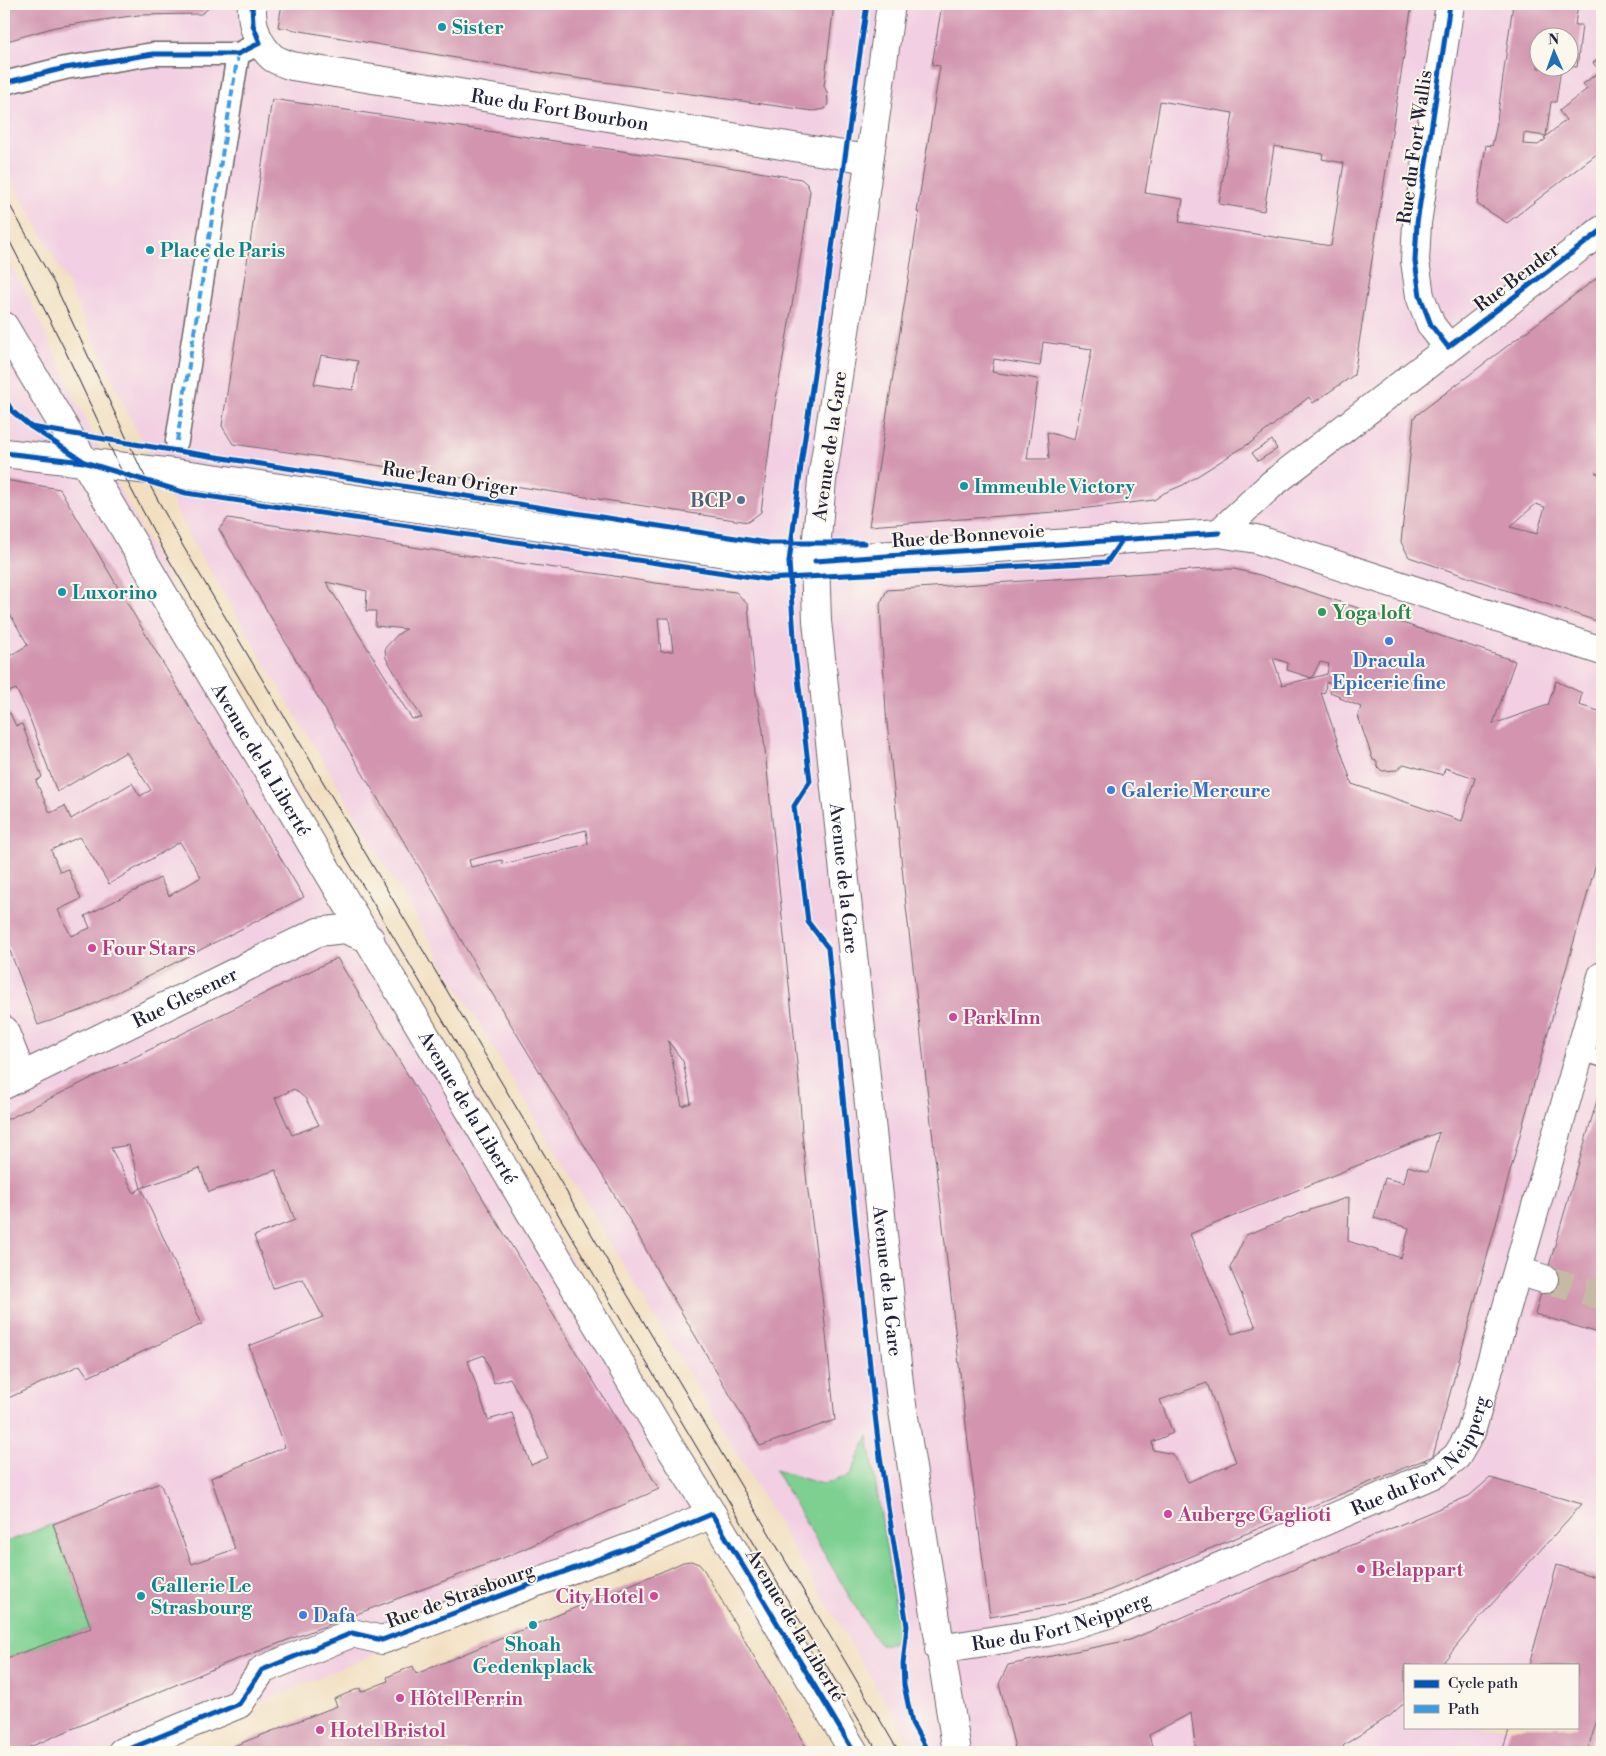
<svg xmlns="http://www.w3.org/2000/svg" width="1606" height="1756" font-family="'Libre Bodoni',serif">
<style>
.built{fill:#f2cfe2;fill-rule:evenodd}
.green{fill:#7ed091;stroke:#507966}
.building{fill:#d294af;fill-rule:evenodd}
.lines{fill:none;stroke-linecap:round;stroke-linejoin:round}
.minor-tunnel{stroke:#c8b9a6;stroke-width:28;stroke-dasharray:28 14;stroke-linecap:butt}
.service-casing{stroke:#6b646a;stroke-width:18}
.pedestrian-casing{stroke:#6b646a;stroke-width:25}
.minor-casing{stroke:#6b646a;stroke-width:30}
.tertiary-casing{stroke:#6b646a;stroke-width:30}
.secondary-casing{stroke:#6b646a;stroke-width:30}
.primary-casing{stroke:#6b646a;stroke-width:30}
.service{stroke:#fff;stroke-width:15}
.pedestrian{stroke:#fff;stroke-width:22}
.minor{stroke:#fff;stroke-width:28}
.tertiary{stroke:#fff;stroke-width:28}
.secondary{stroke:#fff;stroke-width:28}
.primary{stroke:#fff;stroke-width:28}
.tram{stroke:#22223b;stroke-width:1}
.quiet{stroke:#3c9ce2;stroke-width:4;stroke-dasharray:8 4;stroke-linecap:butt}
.cycleway-casing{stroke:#fbf7ec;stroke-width:8}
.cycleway{stroke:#0057b8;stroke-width:5}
.culture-dot{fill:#0f9aa8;stroke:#fbf7ec;stroke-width:2}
.service-dot{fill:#5c6f8a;stroke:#fbf7ec;stroke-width:2}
.leisure-dot{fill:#2e9e5b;stroke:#fbf7ec;stroke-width:2}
.shop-dot{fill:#3f7fe0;stroke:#fbf7ec;stroke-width:2}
.hotel-dot{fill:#d1479c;stroke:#fbf7ec;stroke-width:2}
.labels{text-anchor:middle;stroke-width:4;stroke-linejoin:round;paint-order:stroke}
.culture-label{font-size:19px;font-weight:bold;fill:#0d838f;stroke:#fbf7ec;text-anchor:start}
.street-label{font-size:19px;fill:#22223b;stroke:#fbf7ec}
.service-label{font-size:19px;font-weight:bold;fill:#4e5e75;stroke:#fbf7ec;text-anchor:end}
.leisure-label{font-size:19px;font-weight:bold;fill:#27864d;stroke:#fbf7ec;text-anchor:start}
.shop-label{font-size:19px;font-weight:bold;fill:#366cbe;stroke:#fbf7ec;text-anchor:start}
.hotel-label{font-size:19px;font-weight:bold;fill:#b23c85;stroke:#fbf7ec;text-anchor:start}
</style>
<rect width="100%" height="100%" fill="#fbf7ec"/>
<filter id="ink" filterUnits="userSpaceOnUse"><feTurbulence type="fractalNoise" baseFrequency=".02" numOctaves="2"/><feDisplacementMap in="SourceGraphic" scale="10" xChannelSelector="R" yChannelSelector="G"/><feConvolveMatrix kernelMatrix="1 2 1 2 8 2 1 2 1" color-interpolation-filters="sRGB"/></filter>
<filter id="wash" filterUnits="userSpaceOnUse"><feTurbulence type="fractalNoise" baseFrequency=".0096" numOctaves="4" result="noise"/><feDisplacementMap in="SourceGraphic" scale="20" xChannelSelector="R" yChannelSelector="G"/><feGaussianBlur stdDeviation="1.12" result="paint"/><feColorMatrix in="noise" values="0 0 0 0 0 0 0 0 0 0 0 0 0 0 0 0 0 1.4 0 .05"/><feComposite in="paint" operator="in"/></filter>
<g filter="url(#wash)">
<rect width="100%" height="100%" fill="#f2dfc1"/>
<path class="built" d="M4 4H1602V1752H916L503 1064 193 542 139 436 65 278 36 223 4 168ZM1538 38H1568V68H1538ZM1405 1665H1577V1727H1405Z
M4 253 29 298 107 465 159 563 720 1510 141 1752H4V1085L22 1076 4 1030Z"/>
<path class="green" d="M868 1436 899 1628V1635L892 1644H879L871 1633 775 1470 822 1484 850 1476Z
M53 1524 91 1628 4 1659V1543Z"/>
<g id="blocks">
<path class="building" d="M4 4H214L201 14 138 15 55 27 4 42Z
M282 4H834L824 86 827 92 828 104 825 109 813 111 554 75 278 27Z
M942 4H1412L1354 375 1313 403 1309 397 1253 441 1183 485 1164 493 1154 500 1055 512 869 526 919 212H917L940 66 932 65ZM1160 101 1233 113 1219 204 1264 211 1274 146 1323 154 1322 159 1344 163 1331 246 1179 222 1183 199 1145 193ZM1043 342 1092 349 1074 440 1047 432 1049 459H1027L1038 379 992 372 994 359 1040 366Z
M1513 4H1578L1575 25H1582L1577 67 1568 66V38H1538V68H1561L1556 102H1551L1546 136 1524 133 1523 144 1538 145 1546 139 1544 138 1566 120 1559 111 1587 89 1583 84 1600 71 1593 63 1602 56V150L1507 223 1477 204 1486 145 1492 146 1496 128Z
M272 99 716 165 801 179 807 184 810 191 803 241 774 411 761 512 748 522 443 475 233 444 222 426ZM321 355 358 361 353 390 314 384Z
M1602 274V474L1595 472 1602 477V623L1409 557 1401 542 1414 417ZM1536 504 1545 507 1537 534 1510 527Z
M1272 440 1277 449 1258 461 1252 453Z
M4 480 60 489 149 640 304 897 82 1010 38 1025 4 935V715L10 713 16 726 22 724 42 777 36 781 50 813 65 806 71 819 132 783 140 796 151 790 126 752 57 792 27 711 16 689 4 694V659L28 645 4 604ZM79 837 92 856 109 884 180 842 201 877 169 896 160 878 85 916 90 928 71 936 58 910 81 899 68 869 60 872 51 850Z
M228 518 496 560 608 575 655 583 736 592 748 605 756 693 763 731 799 1083 802 1133 807 1184 822 1296 835 1420 760 1446 659 1274 632 1224 484 980 427 880 366 779 219 529ZM326 582 367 591 366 611H376L375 626 406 629 397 635 385 648 386 658 422 718 412 719ZM658 618H669L673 651 661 652ZM586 830 588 844 503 864 502 860 471 867 469 860ZM668 1041 683 1061 691 1103 682 1106Z
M1206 569H1234L1260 575 1515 661 1493 724 1548 705 1556 681 1582 693 1579 705 1602 712V843L1548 1032 1433 1456 1103 1593 1065 1604 990 1617 971 1468 906 906 886 713 880 604 887 590ZM1273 658 1288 663 1287 670 1312 678 1282 685ZM1320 662 1329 664 1327 674 1312 678ZM1326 682 1333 684 1330 692 1340 696V698L1361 707 1358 716 1373 760 1377 761V766L1382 771 1397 770 1404 764 1443 775 1445 768 1475 778 1462 821 1352 784 1321 693 1325 692ZM1439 1132 1428 1172 1408 1166 1404 1183 1385 1178 1374 1218 1409 1228 1401 1258 1348 1241 1349 1197 1307 1211 1246 1235 1230 1268 1256 1327 1232 1334 1190 1234ZM1207 1383 1236 1462 1188 1482 1173 1454 1153 1450 1152 1442 1173 1433 1160 1400Z
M337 958 659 1489 508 1556 444 1581 227 1663 18 1752H4V1659L91 1628 53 1524 160 1483 192 1564 235 1549 211 1478 285 1447 249 1346 323 1317 303 1279 273 1288 254 1236 295 1220 276 1170 209 1192 200 1168 141 1188 202 1324 88 1377 80 1365 4 1400V1121ZM294 1089 306 1099 319 1125 292 1135 275 1098ZM129 1145 141 1188 134 1193 111 1148ZM484 1355 494 1383 510 1378 527 1409 548 1458 531 1465 512 1413 488 1420 468 1361Z
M1602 1083V1334L1535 1314Z
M1490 1478 1582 1504 1481 1616 1441 1665H1405V1702L1391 1715 1344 1745 1341 1752H1196L1191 1713 1149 1735 1153 1750 1158 1752H1016L999 1684 1008 1665 1130 1640 1325 1556 1469 1496Z
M691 1561 699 1564 704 1570 809 1752H218L337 1706 334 1699 360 1688 361 1692 388 1681 387 1677 413 1666 416 1674 668 1569 683 1562Z
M1557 1565 1602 1579V1704L1587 1752H1502L1510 1727H1577V1665H1529Z"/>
</g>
</g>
<g filter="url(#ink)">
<use href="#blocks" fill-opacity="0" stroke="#6b646a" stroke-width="1"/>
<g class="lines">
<path class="minor-tunnel" d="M1544 1279 1602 1296"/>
<defs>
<path id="service" d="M1580 1052 1602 1059"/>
<path id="pedestrian" d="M4 83 65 68 153 54H238L250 48
M177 441 238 54"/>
<g id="minor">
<path id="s1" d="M252 4C251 24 257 44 273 58 278 61 286 64 292 66L868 159"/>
<path d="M1448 347 1431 325 1420 296 1415 261 1417 223 1450 4"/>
<path d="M4 453 84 462"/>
<path d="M4 1030 22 1076"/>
<path id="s2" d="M4 1085 318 932 344 929 370 939"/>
<path d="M1518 1271 1544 1279"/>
<path id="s3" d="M939 1649 1048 1632 1115 1612 1436 1473 1457 1456 1471 1432 1602 976"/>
<path d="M122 1752 239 1704 262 1670 352 1633 382 1640 655 1538 712 1514"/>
</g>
<path id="tertiary" d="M1219 533 1272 484 1602 230"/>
<path id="secondary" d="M84 462 197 476 789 562 1219 533 1256 539 1602 651"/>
<g id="primary">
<path id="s4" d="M891 4 851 292 822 480 815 561 817 621 900 1392 957 1752"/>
<path id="s5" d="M4 326C225 699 448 1071 668 1444L712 1514 854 1752"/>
</g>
</defs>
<use href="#service" class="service-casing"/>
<use href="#pedestrian" class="pedestrian-casing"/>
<use href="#minor" class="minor-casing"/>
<use href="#tertiary" class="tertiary-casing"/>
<use href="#secondary" class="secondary-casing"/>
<use href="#primary" class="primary-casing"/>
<use href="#service" class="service"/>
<use href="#pedestrian" class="pedestrian"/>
<use href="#minor" class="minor"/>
<use href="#tertiary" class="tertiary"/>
<use href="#secondary" class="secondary"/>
<use href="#primary" class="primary"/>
<path class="tram" d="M4 195 55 285 141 469 183 546 899 1752
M4 230 63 346 119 466 165 553 878 1752"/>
<path class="quiet" d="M177 441 238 54"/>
<defs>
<path id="cycleway" d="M867 4 802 458 789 562 795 652 810 781 794 806 808 922 828 948 874 1406 880 1457 907 1626 903 1664 904 1685 912 1723 928 1752
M1450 4 1417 223 1415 261 1420 296 1431 325 1448 347 1602 230
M4 83 65 68 153 54H238L260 43 253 25 252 4
M4 397 12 411 31 427 82 460
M31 427 165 449 768 543H865
M4 453 84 462 186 493 765 579 1107 562 1122 540
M815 561 1219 533
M122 1752 239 1704 262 1670 352 1633 382 1640 655 1538 712 1514 854 1752"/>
</defs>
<use href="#cycleway" class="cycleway-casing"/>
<use href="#cycleway" class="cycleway"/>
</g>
</g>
<g class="culture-dot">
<circle cx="442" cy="27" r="5"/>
<circle cx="150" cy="250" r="5"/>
<circle cx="964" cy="486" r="5"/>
<circle cx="62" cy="592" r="5"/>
<circle cx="141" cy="1596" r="5"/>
<circle cx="533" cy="1625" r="5"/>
</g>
<circle class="service-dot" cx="741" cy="500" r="5"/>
<circle class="leisure-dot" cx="1322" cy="612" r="5"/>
<g class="shop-dot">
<circle cx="1389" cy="641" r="5"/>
<circle cx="1111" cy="790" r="5"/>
<circle cx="303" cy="1615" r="5"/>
</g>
<g class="hotel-dot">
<circle cx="92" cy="948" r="5"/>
<circle cx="953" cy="1017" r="5"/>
<circle cx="1168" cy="1514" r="5"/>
<circle cx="1361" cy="1569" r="5"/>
<circle cx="654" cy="1596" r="5"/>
<circle cx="400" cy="1698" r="5"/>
<circle cx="320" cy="1730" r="5"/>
</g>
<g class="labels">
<g class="culture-label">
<text x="452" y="34">Sister</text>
<text x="160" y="257">Place de Paris</text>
<text x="974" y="493">Immeuble Victory</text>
<text x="72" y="599">Luxorino</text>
<text x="151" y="1592">Gallerie Le<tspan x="151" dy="22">Strasbourg</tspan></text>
<text x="533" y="1651" text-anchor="middle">Shoah<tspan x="533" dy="22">Gedenkplack</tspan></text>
</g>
<g class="street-label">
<text dy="7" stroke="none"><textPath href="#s1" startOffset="352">Rue du Fort Bourbon</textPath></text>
<text transform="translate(1414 147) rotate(-82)" y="7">Rue du Fort Wallis</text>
<text transform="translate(1516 277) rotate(-37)" y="7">Rue Bender</text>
<text transform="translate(829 446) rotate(-82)" y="7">Avenue de la Gare</text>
<text transform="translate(450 478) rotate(9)" y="7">Rue Jean Origer</text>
<text transform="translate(968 535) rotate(-4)" y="7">Rue de Bonnevoie</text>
<text dy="7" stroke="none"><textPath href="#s5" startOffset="504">Avenue de la Liberté</textPath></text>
<text dy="7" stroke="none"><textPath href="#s4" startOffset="881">Avenue de la Gare</textPath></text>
<text dy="7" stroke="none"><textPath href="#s2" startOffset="201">Rue Glesener</textPath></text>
<text dy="7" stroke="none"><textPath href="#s5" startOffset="909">Avenue de la Liberté</textPath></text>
<text dy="7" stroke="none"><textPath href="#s4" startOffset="1286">Avenue de la Gare</textPath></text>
<text dy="7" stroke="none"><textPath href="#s3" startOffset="530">Rue du Fort Neipperg</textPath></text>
<text transform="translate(460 1595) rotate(-20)" y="7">Rue de Strasbourg</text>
<text dy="7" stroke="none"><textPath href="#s3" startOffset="125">Rue du Fort Neipperg</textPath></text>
<text transform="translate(796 1625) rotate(59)" y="7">Avenue de la Liberté</text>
</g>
<g class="service-label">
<text x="731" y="507">BCP</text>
</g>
<g class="leisure-label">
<text x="1332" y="619">Yoga loft</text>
</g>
<g class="shop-label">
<text x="1389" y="667" text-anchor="middle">Dracula<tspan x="1389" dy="22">Epicerie fine</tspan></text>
<text x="1121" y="797">Galerie Mercure</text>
<text x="313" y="1622">Dafa</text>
</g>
<g class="hotel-label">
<text x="102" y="955">Four Stars</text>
<text x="963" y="1024">Park Inn</text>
<text x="1178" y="1521">Auberge Gaglioti</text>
<text x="1371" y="1576">Belappart</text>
<text x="644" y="1603" text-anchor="end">City Hotel</text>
<text x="410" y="1705">Hôtel Perrin</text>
<text x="330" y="1737">Hotel Bristol</text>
</g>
</g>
<rect width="1606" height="1756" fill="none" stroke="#fbf7ec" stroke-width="20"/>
<rect x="1404" y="1664" width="175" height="65" fill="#fbf7ec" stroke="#a4a2a5"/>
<rect x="1414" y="1680" width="25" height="8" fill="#0057b8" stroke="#a4a2a5"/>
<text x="1448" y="1688" font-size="15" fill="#22223b">Cycle path</text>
<rect x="1414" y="1705" width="25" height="8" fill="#3c9ce2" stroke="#a4a2a5"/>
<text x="1448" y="1714" font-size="15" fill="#22223b">Path</text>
<g transform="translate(1554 52) rotate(358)"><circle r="24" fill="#fbf7ec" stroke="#a4a2a5"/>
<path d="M0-4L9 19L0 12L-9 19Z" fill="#1f6fb2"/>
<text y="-8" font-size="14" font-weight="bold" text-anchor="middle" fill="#22223b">N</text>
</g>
</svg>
